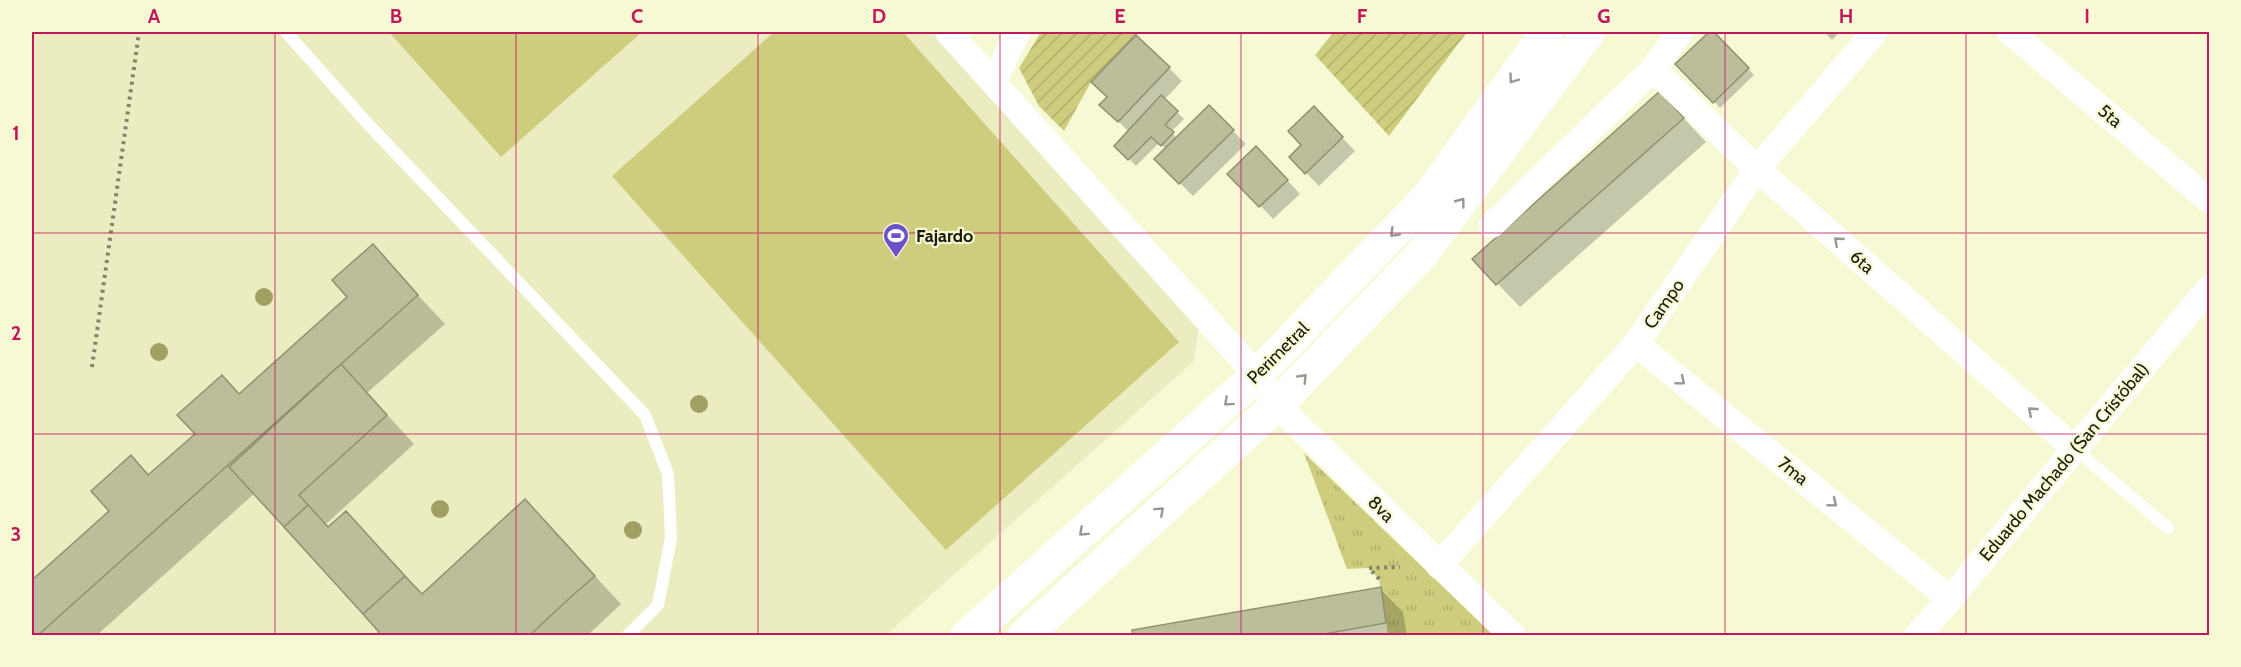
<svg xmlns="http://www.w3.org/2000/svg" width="2241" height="667" font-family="Cabin,sans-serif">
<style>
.built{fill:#ebecc0}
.grass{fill:url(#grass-tufts)}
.garden{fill:url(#garden-furrows)}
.pitch{fill:#cdcd7d}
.shadow{fill:#0003}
.building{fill:#bcbd9b;stroke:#8f906f;stroke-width:1.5}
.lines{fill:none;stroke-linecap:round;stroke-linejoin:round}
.path{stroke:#82836b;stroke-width:4;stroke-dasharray:3 4.5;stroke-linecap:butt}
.service{stroke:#fff;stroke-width:12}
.minor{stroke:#fff;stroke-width:26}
.secondary{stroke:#fff;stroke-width:33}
.tree{fill:#a0a063}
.oneway{stroke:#989892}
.grid{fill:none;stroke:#c2185b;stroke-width:1.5;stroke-opacity:0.55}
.labels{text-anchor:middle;stroke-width:4.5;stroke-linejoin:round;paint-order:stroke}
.street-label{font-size:18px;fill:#1a1a0d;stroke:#f7f9d5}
.poi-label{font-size:18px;font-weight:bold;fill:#1a1a0d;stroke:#f7f9d5;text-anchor:start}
.neatline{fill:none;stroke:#c2185b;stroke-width:2}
.grid-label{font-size:20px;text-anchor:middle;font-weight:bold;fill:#c2185b}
</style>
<defs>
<pattern id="grass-tufts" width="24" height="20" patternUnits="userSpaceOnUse" patternTransform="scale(1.5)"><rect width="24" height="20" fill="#cdcd7d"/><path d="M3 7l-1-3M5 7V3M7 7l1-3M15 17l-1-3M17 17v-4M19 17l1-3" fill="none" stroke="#afaf6b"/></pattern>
<pattern id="garden-furrows" width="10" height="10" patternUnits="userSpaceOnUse" patternTransform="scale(1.5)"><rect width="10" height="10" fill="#cdcd7d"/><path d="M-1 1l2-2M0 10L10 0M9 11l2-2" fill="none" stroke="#afaf6b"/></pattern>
</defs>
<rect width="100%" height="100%" fill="#f7f9d5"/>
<path class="built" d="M32 32H936L1199 325 1194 361 886 635H32Z"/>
<path class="grass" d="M1304 453 1493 635H1388L1379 579 1369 568 1347 569Z"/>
<path class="garden" d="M1041 32H1139L1091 82 1064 131 1039 106 1019 68Z
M1330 32H1467L1389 136 1315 55 1332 34Z"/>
<path class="pitch" d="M389 32H642L501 157Z
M774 32H903L1179 342 946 550 612 176Z"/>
<path class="shadow" d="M1712 32 1754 75 1720 108 1678 64Z
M1824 32H1840L1832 40Z
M1169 68 1182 81 1164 100 1184 119 1171 132 1177 138 1209 107 1246 144 1193 196 1156 159 1166 149 1159 143 1136 166 1116 146 1129 132 1102 105Z
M1660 93 1706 142 1520 307 1474 259Z
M1314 108 1355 151 1319 186 1291 157 1303 145Z
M1269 161 1300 194 1273 219 1230 174Z
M372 246 445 324 367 393 414 444 326 524 422 595 525 501 621 604 587 636H378L381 633 255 493 96 636H32V582L111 511 131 457 150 475 197 434 222 377 240 395 349 297Z
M1380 589 1403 612 1407 636H1135Z"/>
<path class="building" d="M1709 32H1714L1749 68 1713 103 1675 64Z
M1136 35 1170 67 1118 122 1099 105 1107 97 1091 82Z
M1660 91 1684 118 1496 285 1472 259Z
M1161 95 1178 111 1165 125 1174 132 1161 146 1151 137 1128 160 1114 146Z
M1209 105 1234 130 1179 184 1154 159Z
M1314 106 1343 137 1305 174 1289 157 1301 145 1288 131Z
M1256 146 1288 180 1259 207 1227 174Z
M373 244 418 295 37 636H32V580L109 511 91 491 131 455 148 475 171 455 195 434 177 415 222 375 239 394 347 297 332 280Z
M341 364 387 415 299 495 308 505 284 527 229 467Z
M525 499 595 576 573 595 529 636H376L379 632 363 614 405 576 422 594Z
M308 505 328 527 346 511 405 576 363 614 284 527Z
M1381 587 1386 623 1313 636H1133L1132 630Z"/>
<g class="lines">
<path class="path" d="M92 367 139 32
M1379 579 1369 568 1400 567"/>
<path class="service" d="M286 32 367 123 645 415 668 474 671 538 658 605 627 636
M2076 450 2168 528"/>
<path class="minor" d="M948 32 1257 375 1277 405 1513 636
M2010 32 2210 201
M1653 69 1757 169 2076 450
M994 82 1017 32
M1492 225 1653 69 1680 32
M1636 344 1950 599
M1439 566 1636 344 1757 169 1875 32
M1917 636 1950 599 2210 287"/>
<path class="secondary" d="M967 636 1257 375 1429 196 1547 32
M1024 636 1277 405 1422 254 1589 32"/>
</g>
<g class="tree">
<circle cx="264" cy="297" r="9"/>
<circle cx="159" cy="352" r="9"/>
<circle cx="699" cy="404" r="9"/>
<circle cx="440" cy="509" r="9"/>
<circle cx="633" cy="530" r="9"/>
</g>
<defs><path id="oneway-chevron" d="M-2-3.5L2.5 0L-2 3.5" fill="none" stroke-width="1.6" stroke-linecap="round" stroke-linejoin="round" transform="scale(1.5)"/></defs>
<g class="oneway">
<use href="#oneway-chevron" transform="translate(1513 79) rotate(126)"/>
<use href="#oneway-chevron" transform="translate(1461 202) rotate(-53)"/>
<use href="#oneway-chevron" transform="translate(1394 233) rotate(134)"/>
<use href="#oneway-chevron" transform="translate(1838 241) rotate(-139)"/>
<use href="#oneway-chevron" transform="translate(1303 378) rotate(-46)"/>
<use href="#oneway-chevron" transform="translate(1681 381) rotate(39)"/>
<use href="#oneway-chevron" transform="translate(1228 402) rotate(138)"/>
<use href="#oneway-chevron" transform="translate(2032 411) rotate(-139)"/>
<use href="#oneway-chevron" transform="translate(1833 503) rotate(39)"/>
<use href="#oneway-chevron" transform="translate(1160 511) rotate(-42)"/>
<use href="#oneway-chevron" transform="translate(1083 532) rotate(138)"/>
</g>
<path class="grid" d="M275 32V636M516 32V636M758 32V636M1000 32V636M1241 32V636M1483 32V636M1725 32V636M1966 32V636M32 233H2210M32 434H2210"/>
<defs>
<symbol id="stadium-pin" viewBox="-11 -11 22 30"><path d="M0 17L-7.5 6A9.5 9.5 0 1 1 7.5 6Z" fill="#6c51cb" stroke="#f7f9d5"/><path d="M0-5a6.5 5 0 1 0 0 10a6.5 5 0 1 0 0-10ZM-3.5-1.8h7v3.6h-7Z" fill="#fff"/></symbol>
</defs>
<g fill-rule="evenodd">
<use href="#stadium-pin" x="881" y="221" width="30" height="40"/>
</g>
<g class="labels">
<g class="street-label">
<text transform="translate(2110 116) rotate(40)" y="6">5ta</text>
<text transform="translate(1862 262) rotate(41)" y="6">6ta</text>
<text transform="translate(1664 304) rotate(-55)" y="6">Campo</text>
<text transform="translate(1278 353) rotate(-45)" y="6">Perimetral</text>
<text transform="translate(2064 462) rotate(-50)" y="6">Eduardo Machado (San Cristóbal)</text>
<text transform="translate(1793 471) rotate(39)" y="6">7ma</text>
<text transform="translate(1381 509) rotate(45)" y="6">8va</text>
</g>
<g class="poi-label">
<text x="916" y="242">Fajardo</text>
</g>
</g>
<rect width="2241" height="667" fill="none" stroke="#f7f9d5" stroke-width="66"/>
<rect x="33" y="33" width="2175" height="601" class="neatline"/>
<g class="grid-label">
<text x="154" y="23">A</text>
<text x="396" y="23">B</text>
<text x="637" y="23">C</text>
<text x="879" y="23">D</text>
<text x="1120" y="23">E</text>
<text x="1362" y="23">F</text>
<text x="1604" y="23">G</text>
<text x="1846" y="23">H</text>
<text x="2087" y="23">I</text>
<text x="16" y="140">1</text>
<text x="16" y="340">2</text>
<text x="16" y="541">3</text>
</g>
</svg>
